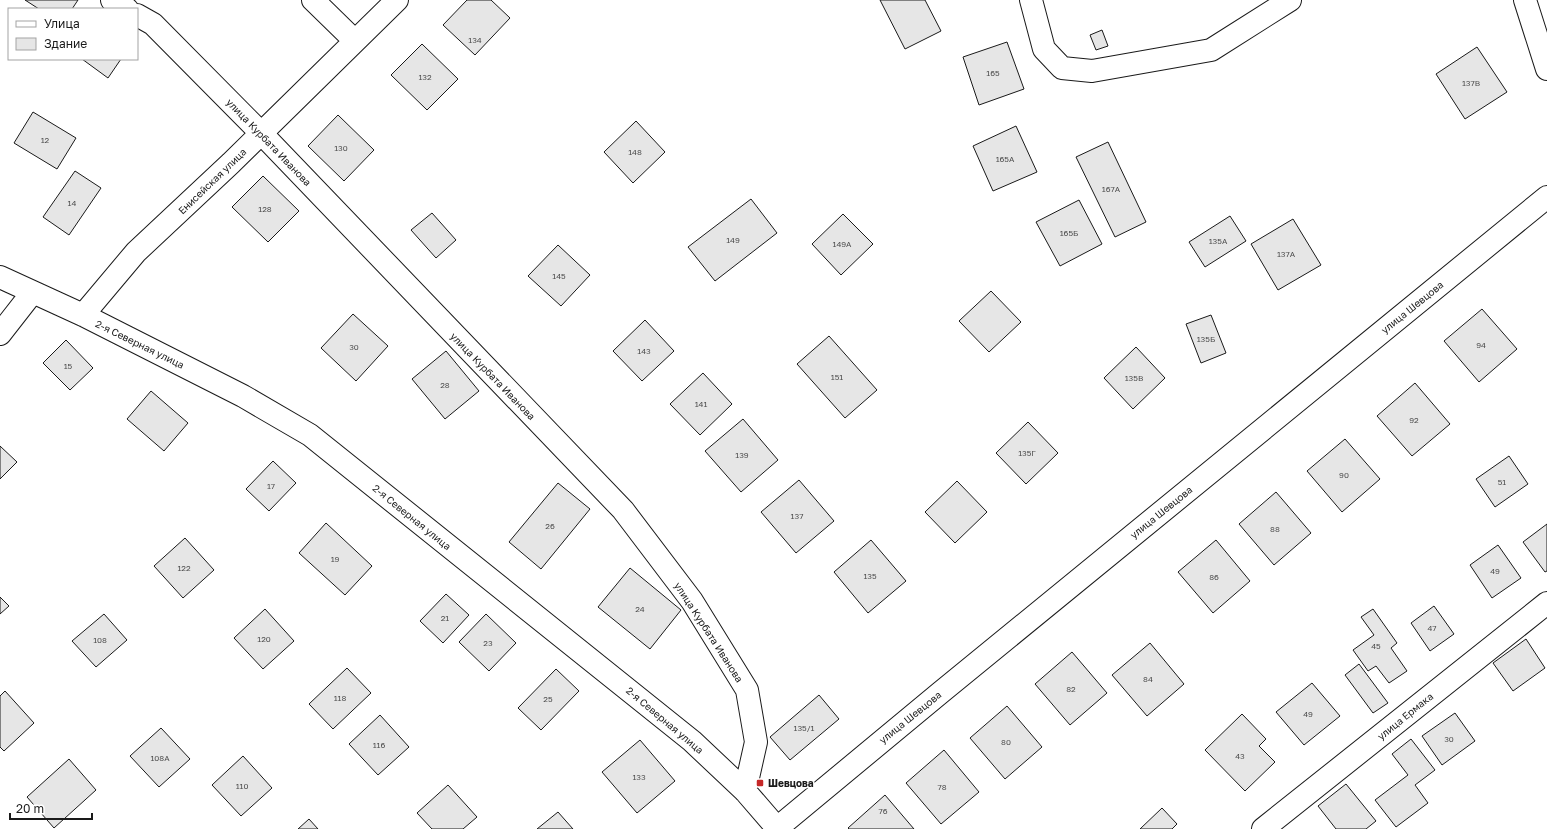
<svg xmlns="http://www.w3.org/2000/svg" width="1547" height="829" font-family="'Golos Text',sans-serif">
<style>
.building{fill:#e6e6e6;stroke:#1a1a1a}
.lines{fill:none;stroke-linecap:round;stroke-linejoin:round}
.minor-casing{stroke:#1a1a1a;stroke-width:24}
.secondary-casing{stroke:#1a1a1a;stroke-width:24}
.minor{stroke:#fff;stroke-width:22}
.secondary{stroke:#fff;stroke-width:22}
.poi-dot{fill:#c62828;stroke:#fff;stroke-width:1.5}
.labels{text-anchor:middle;stroke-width:3;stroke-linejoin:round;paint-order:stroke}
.number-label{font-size:8px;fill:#4d4d4d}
.street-label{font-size:10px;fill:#1a1a1a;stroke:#fff}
.poi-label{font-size:10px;font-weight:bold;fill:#1a1a1a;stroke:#fff;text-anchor:start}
</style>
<rect width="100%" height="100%" fill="#fff"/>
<path class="building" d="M25 0H78L72 9H39Z
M467 0H491L510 18 475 55 443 25Z
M880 0H925L941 31 905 49Z
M1102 30 1108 46 1096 50 1090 35Z
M1007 42 1024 89 979 105 963 57Z
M422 44 458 79 427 110 391 75Z
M1477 47 1507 92 1465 119 1436 74Z
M82 59H121L108 78Z
M33 112 76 138 57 169 14 143Z
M338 115 374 150 344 181 308 146Z
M636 121 665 152 633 183 604 152Z
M1016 126 1037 172 993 191 973 146Z
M1108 142 1146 222 1115 237 1076 157Z
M75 171 101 188 69 235 43 217Z
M263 176 299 211 268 242 232 207Z
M751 199 777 233 715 281 688 247Z
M1079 200 1102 244 1060 266 1036 222Z
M432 213 456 240 436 258 411 230Z
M843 214 873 244 841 275 812 244Z
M1230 216 1246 241 1205 267 1189 242Z
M1293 219 1321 265 1278 290 1251 244Z
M558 245 590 275 561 306 528 276Z
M991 291 1021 322 989 352 959 321Z
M1482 309 1517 349 1479 382 1444 341Z
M353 314 388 346 356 381 321 348Z
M1211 315 1226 353 1201 363 1186 324Z
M645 320 674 351 642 381 613 351Z
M829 336 877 390 845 418 797 364Z
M66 340 93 368 70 390 43 363Z
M1136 347 1165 378 1133 409 1104 378Z
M446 351 479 391 445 419 412 379Z
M703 373 732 404 700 435 670 404Z
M1415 383 1450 424 1412 456 1377 416Z
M151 391 188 423 164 451 127 419Z
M743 419 778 460 741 492 705 451Z
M1028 422 1058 453 1026 484 996 453Z
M1345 439 1380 479 1342 512 1307 471Z
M0 446 17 462 0 479Z
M1509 456 1528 484 1495 507 1476 479Z
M273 461 296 483 269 511 246 489Z
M799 480 834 521 796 553 761 512Z
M957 481 987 512 955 543 925 512Z
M558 483 590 509 541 569 509 542Z
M1276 492 1311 533 1274 565 1239 524Z
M326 523 372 566 345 595 299 553Z
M1547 524V571L1545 572 1523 542Z
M185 538 214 570 183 598 154 566Z
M871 540 906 581 868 613 834 572Z
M1216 540 1250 581 1213 613 1178 572Z
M1498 545 1521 578 1492 598 1470 565Z
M630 568 681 610 650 649 598 607Z
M446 594 469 615 443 643 420 621Z
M0 597 9 606 0 614Z
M1434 606 1454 634 1430 651 1411 623Z
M265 609 294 641 263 669 234 638Z
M1373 609 1397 643 1391 648 1407 671 1389 683 1376 666 1368 671 1353 650 1374 635 1361 617Z
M104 614 127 640 96 667 72 641Z
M486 614 516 643 489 671 459 642Z
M1526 639 1545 668 1513 691 1493 663Z
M1150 643 1184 684 1147 716 1112 675Z
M1072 652 1107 693 1070 725 1035 684Z
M1359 664 1388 703 1373 713 1345 675Z
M347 668 371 693 333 729 309 704Z
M556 669 579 691 541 730 518 708Z
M1312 683 1340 716 1304 745 1276 712Z
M5 691 34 723 4 751 0 747V696Z
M819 695 839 719 790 760 770 737Z
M1007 706 1042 747 1005 779 970 738Z
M1455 713 1475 741 1442 765 1422 736Z
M1242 714 1266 739 1259 746 1275 762 1245 791 1205 750Z
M380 715 409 747 378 775 349 744Z
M161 728 190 759 159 787 130 756Z
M1411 739 1435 770 1415 785 1428 803 1396 827 1375 800 1408 775 1392 754Z
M640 740 675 781 637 813 602 772Z
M944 750 979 792 941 824 906 783Z
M243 756 272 788 241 816 212 785Z
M69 759 96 790 54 828 27 797Z
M1346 784 1376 821 1366 829H1336L1318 806Z
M448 785 477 817 463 829H432L417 813Z
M885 795 914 829H849L848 828Z
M1162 808 1177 824 1172 829H1140Z
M558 812 573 829H537Z
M309 819 318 829H298Z"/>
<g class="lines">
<defs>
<path id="minor" d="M112 0 127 9
M313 0 355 41
M1031 0 1044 49 1062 68 1092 71 1211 50 1290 0
M1525 0 1547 69
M137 15 153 24 261 133 623 510 692 601 747 690 756 742 745 791
M0 277 83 315 243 396 310 435 692 741 745 791 777 828
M83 315 136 252 231 163 397 0
M0 334 32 293
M1263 829 1547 603"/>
<path id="secondary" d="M776 829 940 693 1547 197"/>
</defs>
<use href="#minor" class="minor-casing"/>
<use href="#secondary" class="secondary-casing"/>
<use href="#minor" class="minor"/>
<use href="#secondary" class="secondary"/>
</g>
<rect class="poi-dot" x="756" y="779" width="8" height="8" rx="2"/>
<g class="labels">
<g class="number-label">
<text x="475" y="43">134</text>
<text x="993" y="76">165</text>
<text x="425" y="80">132</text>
<text x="1471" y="86">137В</text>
<text x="45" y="143">12</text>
<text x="341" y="151">130</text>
<text x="635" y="155">148</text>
<text x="1005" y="162">165А</text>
<text x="1111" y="192">167А</text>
<text x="72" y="206">14</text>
<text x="265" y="212">128</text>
<text x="1069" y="236">165Б</text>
<text x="733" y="243">149</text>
<text x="1218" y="244">135А</text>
<text x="842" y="247">149А</text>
<text x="1286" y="257">137А</text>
<text x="559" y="279">145</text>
<text x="1206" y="342">135Б</text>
<text x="1481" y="348">94</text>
<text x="354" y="350">30</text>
<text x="644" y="354">143</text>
<text x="68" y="369">15</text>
<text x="837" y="380">151</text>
<text x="1134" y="381">135В</text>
<text x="445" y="388">28</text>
<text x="701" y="407">141</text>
<text x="1414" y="423">92</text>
<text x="1027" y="456">135Г</text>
<text x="742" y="458">139</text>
<text x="1344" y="478">90</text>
<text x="1502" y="485">51</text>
<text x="271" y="489">17</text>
<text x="797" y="519">137</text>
<text x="550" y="529">26</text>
<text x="1275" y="532">88</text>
<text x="335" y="562">19</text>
<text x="184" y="571">122</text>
<text x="1495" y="574">49</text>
<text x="870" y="579">135</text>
<text x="1214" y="580">86</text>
<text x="640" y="612">24</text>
<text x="445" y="621">21</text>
<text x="1432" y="631">47</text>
<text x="264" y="642">120</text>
<text x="100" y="643">108</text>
<text x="488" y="646">23</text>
<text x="1376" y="649">45</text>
<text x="1148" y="682">84</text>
<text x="1071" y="692">82</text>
<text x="340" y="701">118</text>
<text x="548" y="702">25</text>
<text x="1308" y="717">49</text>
<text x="804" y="731">135/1</text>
<text x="1449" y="742">30</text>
<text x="1006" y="745">80</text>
<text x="379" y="748">116</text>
<text x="1240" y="759">43</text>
<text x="160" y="761">108А</text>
<text x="639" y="780">133</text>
<text x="242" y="789">110</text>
<text x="942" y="790">78</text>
<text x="883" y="814">76</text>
</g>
<g class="street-label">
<text transform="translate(269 142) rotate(46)" y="4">улица Курбата Иванова</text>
<text transform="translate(212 181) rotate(-44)" y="4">Енисейская улица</text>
<text transform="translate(1412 307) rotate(-39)" y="4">улица Шевцова</text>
<text transform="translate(140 344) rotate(26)" y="4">2-я Северная улица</text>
<text transform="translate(493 376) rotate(46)" y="4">улица Курбата Иванова</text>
<text transform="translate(1161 512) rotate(-39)" y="4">улица Шевцова</text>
<text transform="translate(412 517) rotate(39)" y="4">2-я Северная улица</text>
<text transform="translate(709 632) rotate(57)" y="4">улица Курбата Иванова</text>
<text transform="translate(1405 716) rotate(-39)" y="4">улица Ермака</text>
<text transform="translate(910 717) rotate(-39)" y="4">улица Шевцова</text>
<text transform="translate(665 720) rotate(40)" y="4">2-я Северная улица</text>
</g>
<g class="poi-label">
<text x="768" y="787">Шевцова</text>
</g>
</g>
<rect x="8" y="8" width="130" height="52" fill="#ffffff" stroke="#a3a3a3"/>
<rect x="16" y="21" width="20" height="6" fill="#ffffff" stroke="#a3a3a3"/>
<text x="44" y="28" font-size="12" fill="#1a1a1a">Улица</text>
<rect x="16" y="38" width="20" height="12" fill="#e6e6e6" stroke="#a3a3a3"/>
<text x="44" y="48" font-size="12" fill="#1a1a1a">Здание</text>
<path d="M10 813v6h82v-6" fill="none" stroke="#1a1a1a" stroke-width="2"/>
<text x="16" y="813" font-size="12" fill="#1a1a1a" stroke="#ffffff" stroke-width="3" paint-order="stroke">20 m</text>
</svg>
